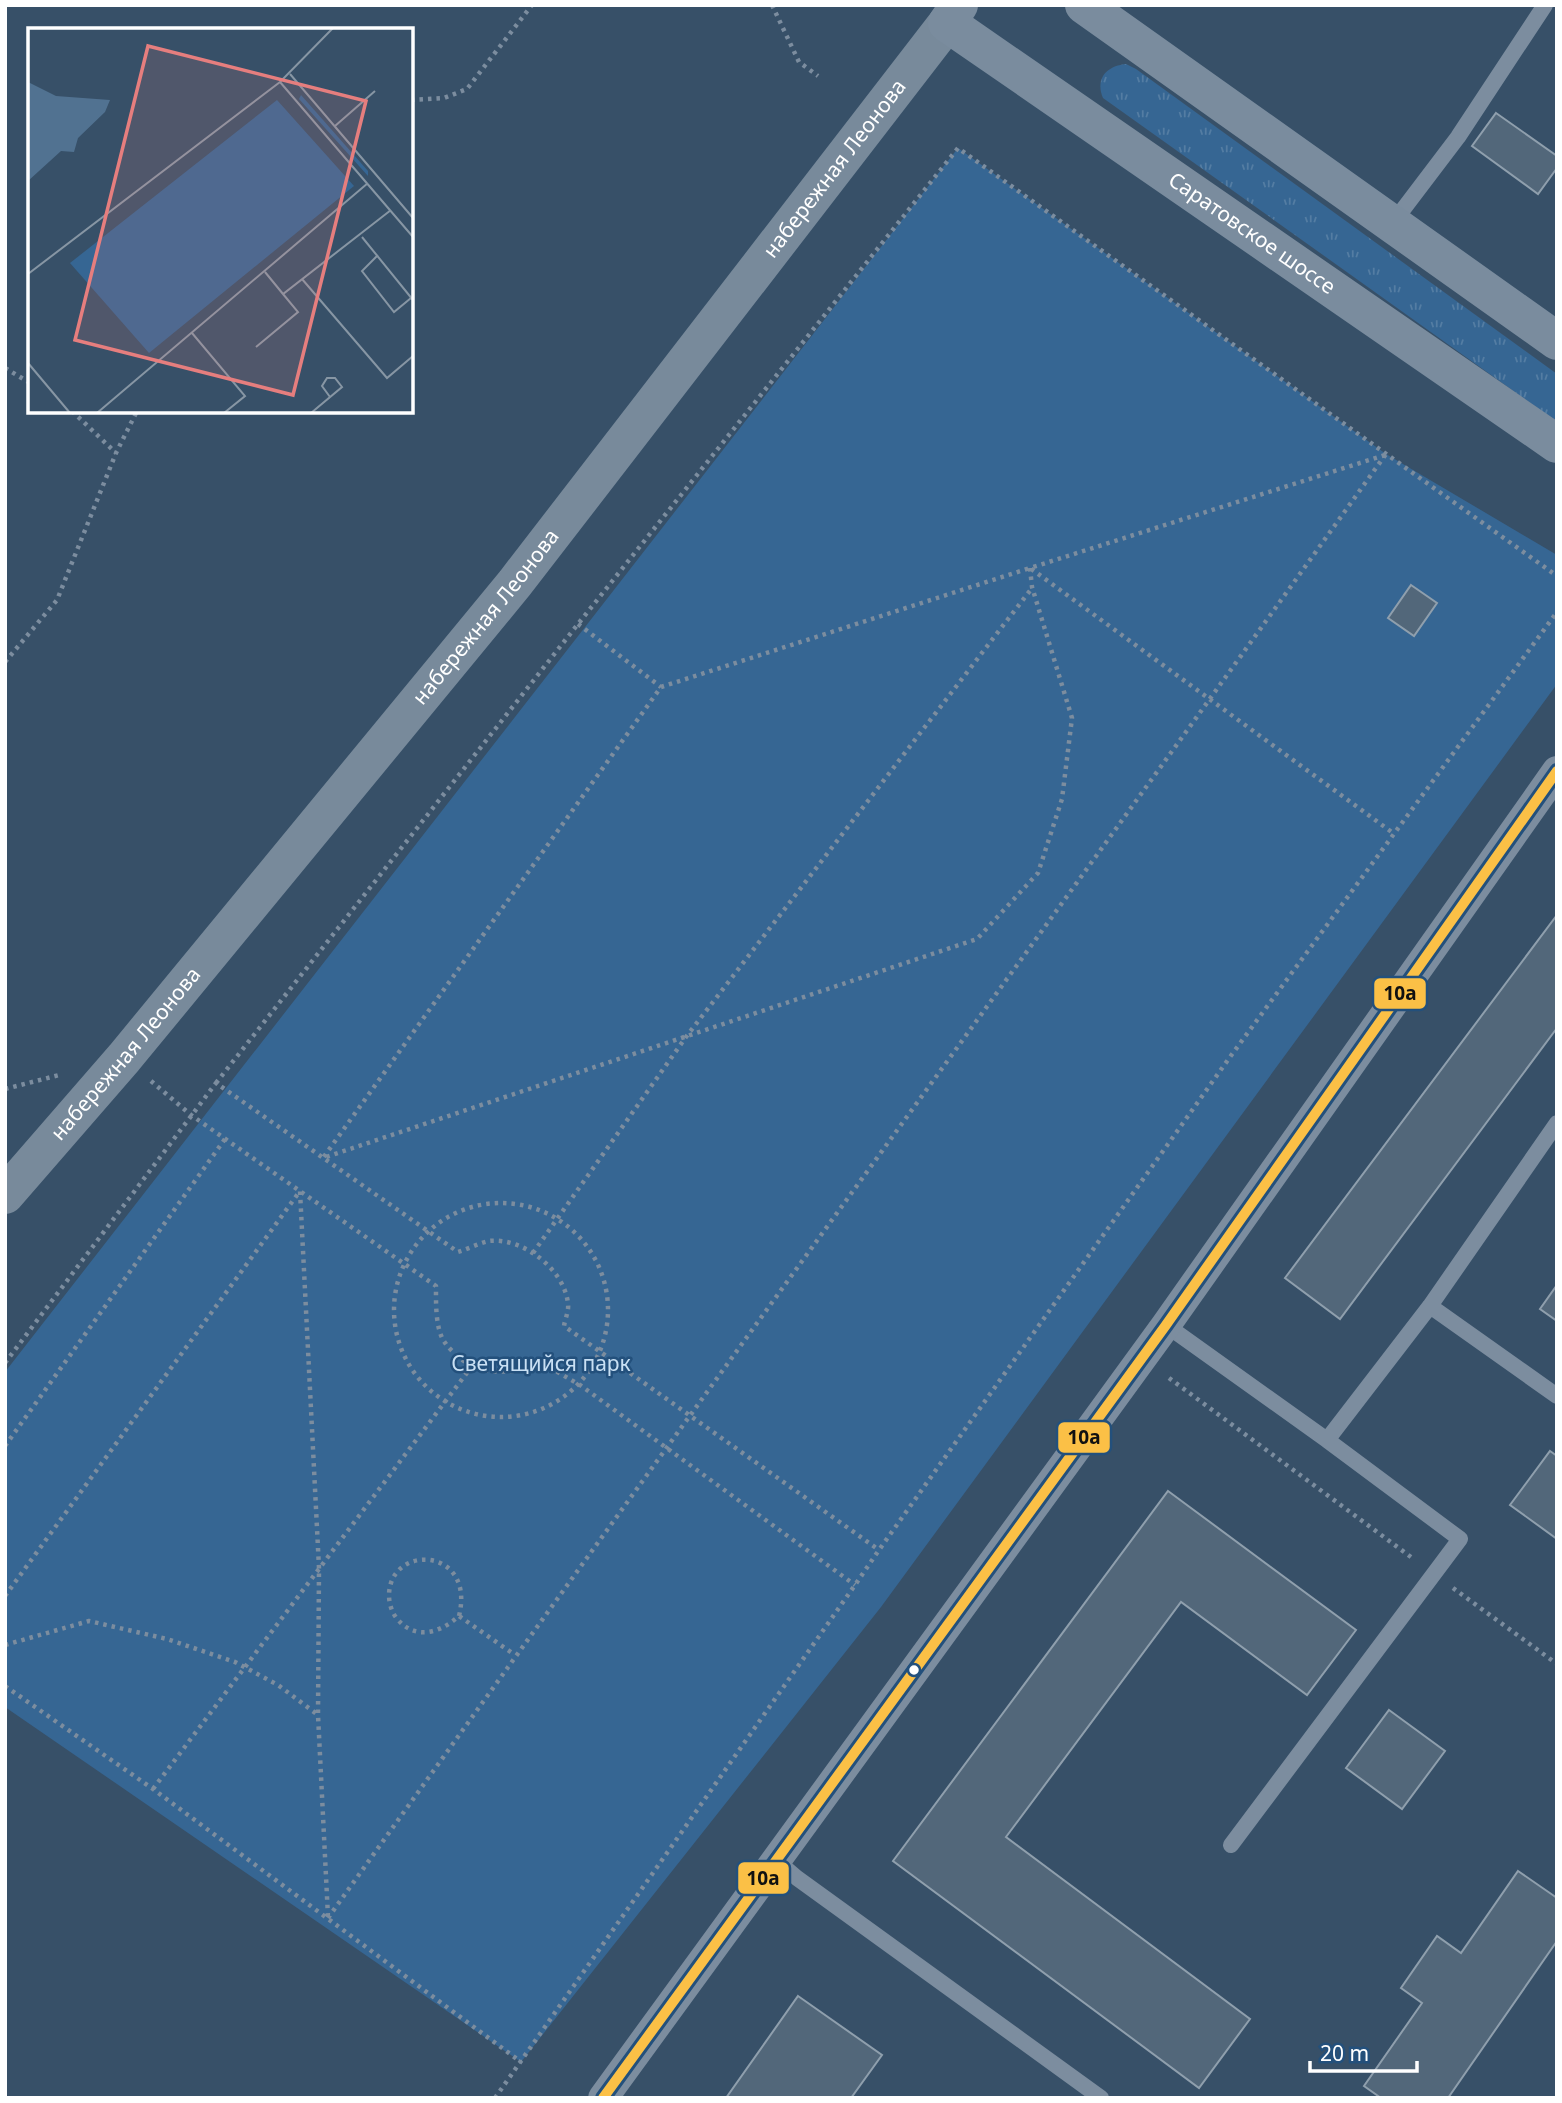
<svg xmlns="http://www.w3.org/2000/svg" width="1562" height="2103" font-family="'Noto Sans',sans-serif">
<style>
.grass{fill:url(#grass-tufts)}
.park{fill:#366693}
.building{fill:#52677a;stroke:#8f9fad;stroke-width:2}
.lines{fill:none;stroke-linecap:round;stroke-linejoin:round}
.path{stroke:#7c8d9f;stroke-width:4.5;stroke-dasharray:3.5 5;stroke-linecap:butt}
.service{stroke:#7c8d9f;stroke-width:16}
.minor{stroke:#7c8d9f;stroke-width:30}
.secondary{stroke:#788a9b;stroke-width:38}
.primary{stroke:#7a8c9e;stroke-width:38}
.bus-1-casing{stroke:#23507c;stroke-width:16}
.bus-1{stroke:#fbc046;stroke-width:10}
.bus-dot{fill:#fff;stroke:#23507c;stroke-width:2.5}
.labels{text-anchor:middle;stroke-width:5;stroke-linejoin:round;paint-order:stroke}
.street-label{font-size:21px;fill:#fff;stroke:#23507c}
.park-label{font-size:21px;fill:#c9e0f4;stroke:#23507c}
.inset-road{fill:none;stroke:#8796a4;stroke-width:2}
.view{fill:#e67e7e;fill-opacity:0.15;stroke:#e67e7e;stroke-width:3.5}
.inset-edge{fill:none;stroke:#fff;stroke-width:3.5}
.line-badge{stroke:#23507c;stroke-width:2.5}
.pale-badge-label{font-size:19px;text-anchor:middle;font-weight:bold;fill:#111}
</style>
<defs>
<pattern id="grass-tufts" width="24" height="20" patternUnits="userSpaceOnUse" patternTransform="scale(1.75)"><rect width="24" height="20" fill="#366693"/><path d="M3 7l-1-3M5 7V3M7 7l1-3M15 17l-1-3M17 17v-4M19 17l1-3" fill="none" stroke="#547da3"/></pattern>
</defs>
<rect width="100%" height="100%" fill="#375068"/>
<path class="grass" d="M1126 64 1136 69 1557 374V422L1103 98C1095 79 1106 66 1126 64Z"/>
<path class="park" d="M958 148 1386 454 1557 555V684L881 1607 521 2062 5 1707V1372Z"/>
<path class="building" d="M1496 113 1557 156V168L1538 194 1472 146Z
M1411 585 1437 603 1414 636 1388 618Z
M1557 915V1028L1340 1319 1285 1278Z
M1557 1285V1321L1540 1309Z
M1550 1451 1557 1456V1539L1510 1505Z
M1168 1491 1356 1630 1307 1695 1181 1602 1006 1837 1250 2019 1199 2088 893 1861Z
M1389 1710 1445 1751 1402 1809 1346 1768Z
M1518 1871 1557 1898V1941L1448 2098H1381L1364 2086 1422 2003 1401 1988 1437 1936 1461 1953Z
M798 1996 882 2055 851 2098H726Z"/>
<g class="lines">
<path class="path" d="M772 5 799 62 818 76
M411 100 444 98 467 89 532 5
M5 368 30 383
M72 411 116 453
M1385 455 1030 568 1393 833
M1030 568 1032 587 1072 718 1062 799 1038 873 977 939 323 1158 661 687Z
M578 624 661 687
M5 662 57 600 116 453 137 411
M151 1081 191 1115 436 1286C436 1303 435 1331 446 1344 451 1351 464 1362 471 1366 487 1374 527 1374 540 1362L580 1385 855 1585
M216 1083 578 624 958 148 1557 576
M5 1089 59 1075
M394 1310a107 107 0 1 1 214 0a107 107 0 1 1-214 0Z
M533 1253 686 1037 1032 588
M5 1363 216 1083 458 1252C468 1249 479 1243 489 1241 523 1237 565 1270 568 1304 569 1311 565 1319 564 1326L879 1550
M1169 1378 1415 1560
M5 1446 225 1139
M1453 1588 1557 1664
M5 1596 300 1191 319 1568 318 1715 328 1917
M459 1616C476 1547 390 1543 389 1595 389 1602 391 1610 395 1616 413 1641 439 1634 459 1616L515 1655
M5 1645 89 1621 167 1639 235 1662 278 1685 318 1715
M5 1686 153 1789 521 2062
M153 1789 472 1366
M328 1918C678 1428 1035 944 1386 454
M495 2098 855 1585 879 1550 1230 1057 1557 612"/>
<path class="service" d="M1392 224 1458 137 1545 5
M1430 1306 1557 1396
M1166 1325 1327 1440 1430 1306 1557 1123
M1231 1845 1460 1539 1327 1440
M776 1860 797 1878 1101 2098"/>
<path class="minor" d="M603 2098 1166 1325 1557 771"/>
<path class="secondary" id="s1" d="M5 1195 124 1058 515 583 947 23"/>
<g class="primary">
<path id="s2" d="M959 5 947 23 1557 444"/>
<path d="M1084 5 1557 341"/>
</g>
<defs>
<path id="bus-1" d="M603 2098 1166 1325 1557 771"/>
</defs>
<use href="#bus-1" class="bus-1-casing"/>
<use href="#bus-1" class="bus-1"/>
</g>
<circle class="bus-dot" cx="914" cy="1670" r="6"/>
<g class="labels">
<g class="street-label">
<text dy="7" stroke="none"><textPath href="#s1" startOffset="1320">набережная Леонова</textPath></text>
<text dy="7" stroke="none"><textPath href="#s2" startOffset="392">Саратовское шоссе</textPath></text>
<text dy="7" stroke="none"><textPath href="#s1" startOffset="752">набережная Леонова</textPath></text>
<text dy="7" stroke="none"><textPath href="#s1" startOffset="186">набережная Леонова</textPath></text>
</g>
<g class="park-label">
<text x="541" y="1371">Светящийся парк</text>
</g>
</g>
<g transform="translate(28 28)">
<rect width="385" height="385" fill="#375068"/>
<path d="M273 67 340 143V148L271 71Z" fill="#366693"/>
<path d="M249 72 326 158 121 325 42 235Z" fill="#366693"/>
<path d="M0 54 28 68 82 72 77 84 50 110 46 124 33 123 0 153Z" fill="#517291"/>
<path class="inset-road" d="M262 46 385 190M252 54 385 209M307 98 347 63M334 209 385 272M350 227 334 243 366 284 383 270M237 244 255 266 363 182M0 246 252 54 305 0M274 251 359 350 385 328M164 305 217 368 196 385M228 319 270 284 255 266M0 335 42 385M69 385 340 155M283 385 314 359 307 350H299L294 358 302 369"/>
<path class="view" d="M120 18 338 73 265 367 47 312Z"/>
<rect width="385" height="385" class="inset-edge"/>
</g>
<g class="line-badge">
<rect x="1373" y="977" width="54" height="33" rx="7" fill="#fbc046"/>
<rect x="1057" y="1421" width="54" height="33" rx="7" fill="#fbc046"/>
<rect x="737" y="1861" width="53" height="34" rx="7" fill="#fbc046"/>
</g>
<g class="pale-badge-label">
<text x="1400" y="1000">10а</text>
<text x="1084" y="1444">10а</text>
<text x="763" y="1885">10а</text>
</g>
<rect width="1562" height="2103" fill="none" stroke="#ffffff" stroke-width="14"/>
<path d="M1310 2061v10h107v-10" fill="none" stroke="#ffffff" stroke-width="3.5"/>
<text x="1320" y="2061" font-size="21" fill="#ffffff" stroke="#23507c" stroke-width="5" paint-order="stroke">20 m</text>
</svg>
